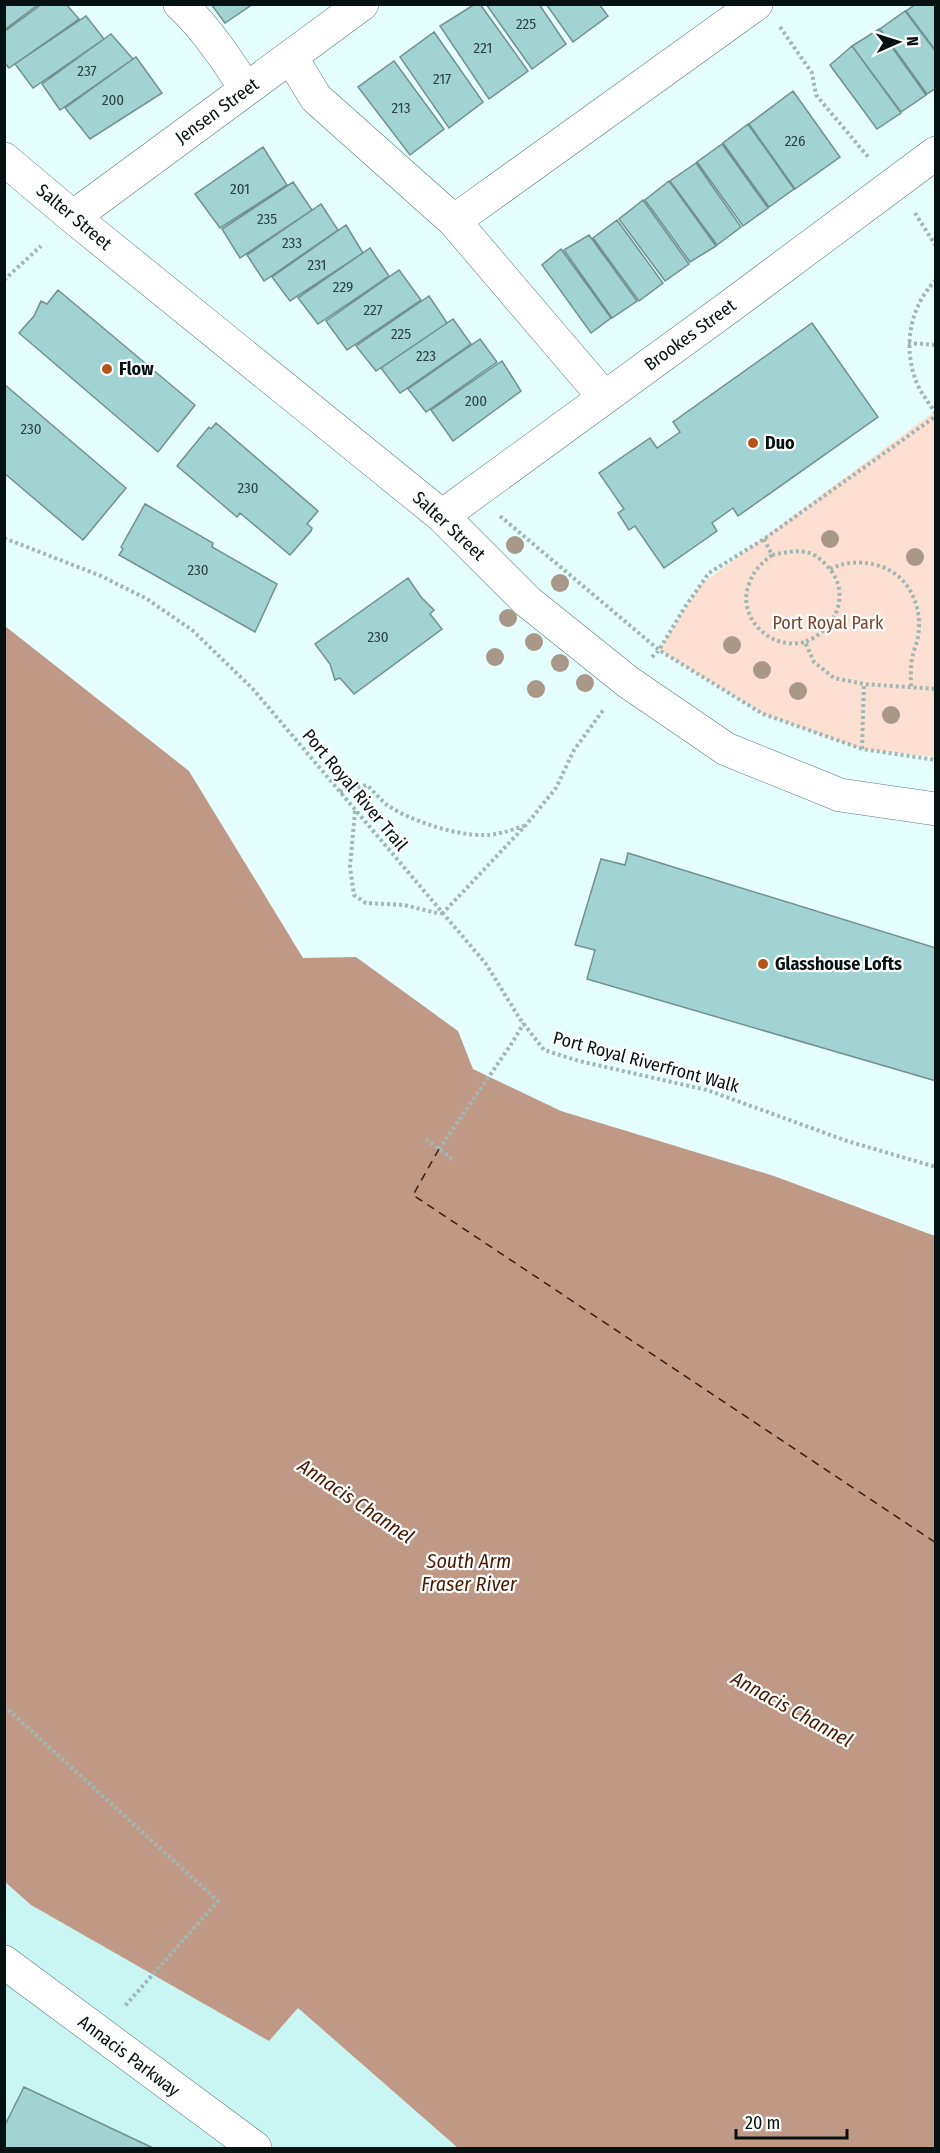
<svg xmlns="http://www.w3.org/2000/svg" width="940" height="2153" font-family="'Fira Sans Condensed',sans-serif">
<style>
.built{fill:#c9f6f3}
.green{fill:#fde0d2}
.water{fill:#c09986}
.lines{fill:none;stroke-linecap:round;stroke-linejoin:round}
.ferry{stroke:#491800;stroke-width:1.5;stroke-dasharray:8 6;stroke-linecap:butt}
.building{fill:#a0d3d1;stroke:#71918f;stroke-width:1.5}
.minor-casing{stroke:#597876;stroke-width:34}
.path{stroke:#a0b7b5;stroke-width:4;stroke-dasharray:3 3;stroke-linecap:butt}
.minor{stroke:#fff;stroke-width:33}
.tree{fill:#a99888}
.poi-dot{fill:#b65318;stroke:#fff;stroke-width:2}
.labels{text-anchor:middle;stroke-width:4.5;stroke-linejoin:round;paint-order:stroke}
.number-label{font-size:15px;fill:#2c4242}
.street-label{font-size:18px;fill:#061212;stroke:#fff}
.poi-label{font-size:18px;font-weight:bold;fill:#061212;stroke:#fff;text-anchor:start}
.park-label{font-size:18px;fill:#794429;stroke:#fff}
.water-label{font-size:20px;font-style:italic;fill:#491800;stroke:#fff}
</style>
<rect width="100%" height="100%" fill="#e4fffd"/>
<path class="built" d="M4 1882 31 1905 269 2040 298 2008 458 2148H5Z"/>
<path class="green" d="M935 411V757L862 749 763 714 659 650 701 584Z"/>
<path class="water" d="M5 626 189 771 303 958 356 957 458 1031 473 1069 561 1111 774 1176 935 1236V2148H458L298 2008 269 2041 31 1905 5 1882Z"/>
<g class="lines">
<path class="ferry" d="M439 1149 413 1195 936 1543"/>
</g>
<path class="building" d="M4 4H39L4 30Z
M42 4H66L79 19 9 68 4 62V32Z
M211 4H253L225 23Z
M475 4H480L528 71 489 99 440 26Z
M486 4H539L566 44 532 69Z
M546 4H599L608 16 573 42Z
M916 4H934L936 7V51L906 11Z
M905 11 936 52V88L927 94 880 29Z
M86 16 104 39 33 88 15 64Z
M879 29 926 95 901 112 852 46Z
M434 32 483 102 449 128 400 57Z
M111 34 133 59 60 110 42 84Z
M852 46 901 113 877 129 830 65Z
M136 57 162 93 90 139 65 108Z
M394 61 444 129 410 155 358 87Z
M793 91 840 157 795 189 749 124Z
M748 124 794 189 769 207 723 143Z
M722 144 768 208 743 226 697 162Z
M263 147 287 185 220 228 195 194Z
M696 163 741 227 717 245 670 181Z
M669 181 716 246 690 262 645 200Z
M293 182 312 210 240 258 222 229Z
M643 200 689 264 665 281 619 219Z
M321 204 338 230 264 281 247 255Z
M617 220 663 283 639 301 593 238Z
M346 225 363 253 290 301 272 277Z
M589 235 637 301 612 318 564 250Z
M370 248 389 276 318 324 298 298Z
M561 249 611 318 591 333 542 265Z
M399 270 421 300 347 350 326 321Z
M58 290 195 405 158 452 19 333 34 316 41 301 47 304Z
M429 296 447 323 376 371 356 346Z
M453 319 471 344 400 393 381 368Z
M812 323 878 417 738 516 733 508 712 523 717 531 664 568 635 526 629 530 618 513 624 509 599 473 650 438 657 448 680 432 673 422Z
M480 339 497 362 426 412 408 389Z
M502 361 521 391 453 441 431 410Z
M4 384 126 488 83 540 4 473Z
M216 423 318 511 307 524 312 528 311 531 290 555 240 513 237 517 177 466 209 427 211 429Z
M145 504 213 543 212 547 277 584 255 632 119 555 123 549 121 547Z
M408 578 421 597 434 610 430 614 442 629 354 694 340 678 335 680 330 664 315 644Z
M628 853 936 948V1081L587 979 595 950 575 945 601 859 625 865Z
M24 2087 153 2148H4V2127Z"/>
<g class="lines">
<defs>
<path id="minor" d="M180 4C206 28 227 60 246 89
M291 57 316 98 454 221 604 397
M4 159 73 217 442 516 527 601 628 682 726 749 840 795 936 809
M73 217 362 4
M454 221 756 4
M442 516 729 307 936 153
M4 1962 255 2148"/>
</defs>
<use href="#minor" class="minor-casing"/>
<path class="path" d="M780 27 812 73 816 95 869 158
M915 213 936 246
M4 280 41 246
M936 280C907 309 902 354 920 390 925 398 931 406 936 414
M908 343 936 345
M500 516 659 650 763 714 862 749 936 760
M4 538 101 576 147 599 192 630 252 688 486 964 520 1019 544 1050 579 1061 707 1090 847 1141 936 1167
M764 539 772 555C783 553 793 550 805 552 814 553 822 560 828 567 852 593 836 630 805 642L814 662 834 678 864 684 936 689
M772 555C762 563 753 571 749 584 736 618 771 651 805 642
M830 569C846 561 863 561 880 566 910 576 923 608 918 637 917 643 914 649 913 655 910 665 911 677 911 688
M652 657 659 650 685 607 709 573 764 539 936 416
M862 749 864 684
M340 792 367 785C374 792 380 799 387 805 409 820 456 836 484 835 498 835 511 830 524 826
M355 811 350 867 354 895 366 903 404 905 441 914
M442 914 526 825 556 788 574 750 604 709
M426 1139 455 1161
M439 1149 510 1046 524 1023
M4 1706 218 1901 124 2007"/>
<use href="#minor" class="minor"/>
</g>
<g class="tree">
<circle cx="830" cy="539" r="9"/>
<circle cx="515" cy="545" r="9"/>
<circle cx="915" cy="557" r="9"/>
<circle cx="560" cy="583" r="9"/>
<circle cx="508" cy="618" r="9"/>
<circle cx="534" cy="642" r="9"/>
<circle cx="732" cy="645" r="9"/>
<circle cx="495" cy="657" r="9"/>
<circle cx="560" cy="663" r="9"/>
<circle cx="762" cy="670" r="9"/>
<circle cx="585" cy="683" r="9"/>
<circle cx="536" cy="689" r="9"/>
<circle cx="798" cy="691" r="9"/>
<circle cx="891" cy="715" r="9"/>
</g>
<g class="poi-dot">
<circle cx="107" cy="369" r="6"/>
<circle cx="753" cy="443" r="6"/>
<circle cx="763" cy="964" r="6"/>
</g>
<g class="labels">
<g class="number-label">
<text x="526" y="29">225</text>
<text x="483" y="53">221</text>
<text x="87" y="76">237</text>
<text x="442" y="84">217</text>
<text x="113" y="105">200</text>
<text x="401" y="113">213</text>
<text x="795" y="146">226</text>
<text x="240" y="194">201</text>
<text x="267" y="224">235</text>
<text x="292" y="248">233</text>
<text x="317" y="270">231</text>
<text x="343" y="292">229</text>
<text x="373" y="315">227</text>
<text x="401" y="339">225</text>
<text x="426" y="361">223</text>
<text x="476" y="406">200</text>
<text x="31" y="434">230</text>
<text x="248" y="493">230</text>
<text x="198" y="575">230</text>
<text x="378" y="642">230</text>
</g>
<g class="street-label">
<text transform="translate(217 111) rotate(-36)" y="6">Jensen Street</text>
<text transform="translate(74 217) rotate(40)" y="6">Salter Street</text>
<text transform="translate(690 335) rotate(-36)" y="6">Brookes Street</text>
<text transform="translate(449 526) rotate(43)" y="6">Salter Street</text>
<text transform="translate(355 790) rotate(50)" y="6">Port Royal River Trail</text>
<text transform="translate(646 1062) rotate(15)" y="6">Port Royal Riverfront Walk</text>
<text transform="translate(129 2056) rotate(37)" y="6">Annacis Parkway</text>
</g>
<g class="poi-label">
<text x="119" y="375">Flow</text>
<text x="765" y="449">Duo</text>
<text x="775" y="970">Glasshouse Lofts</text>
</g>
<g class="park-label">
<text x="828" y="629">Port Royal Park</text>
</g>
<g class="water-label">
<text transform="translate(356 1501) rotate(34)" y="7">Annacis Channel</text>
<text x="469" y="1568">South Arm<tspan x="469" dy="23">Fraser River</tspan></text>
<text transform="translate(792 1709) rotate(29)" y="7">Annacis Channel</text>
</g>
</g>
<rect width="940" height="2153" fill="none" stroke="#061212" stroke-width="12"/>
<g transform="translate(898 42) rotate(87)" stroke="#ffffff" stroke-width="4.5" paint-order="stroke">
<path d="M0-4.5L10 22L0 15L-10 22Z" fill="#061212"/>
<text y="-9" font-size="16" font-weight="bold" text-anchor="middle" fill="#061212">N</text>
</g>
<path d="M736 2129v9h111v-9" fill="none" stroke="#061212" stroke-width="3"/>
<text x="745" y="2129" font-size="18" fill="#061212" stroke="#ffffff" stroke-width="4.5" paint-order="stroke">20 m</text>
</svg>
